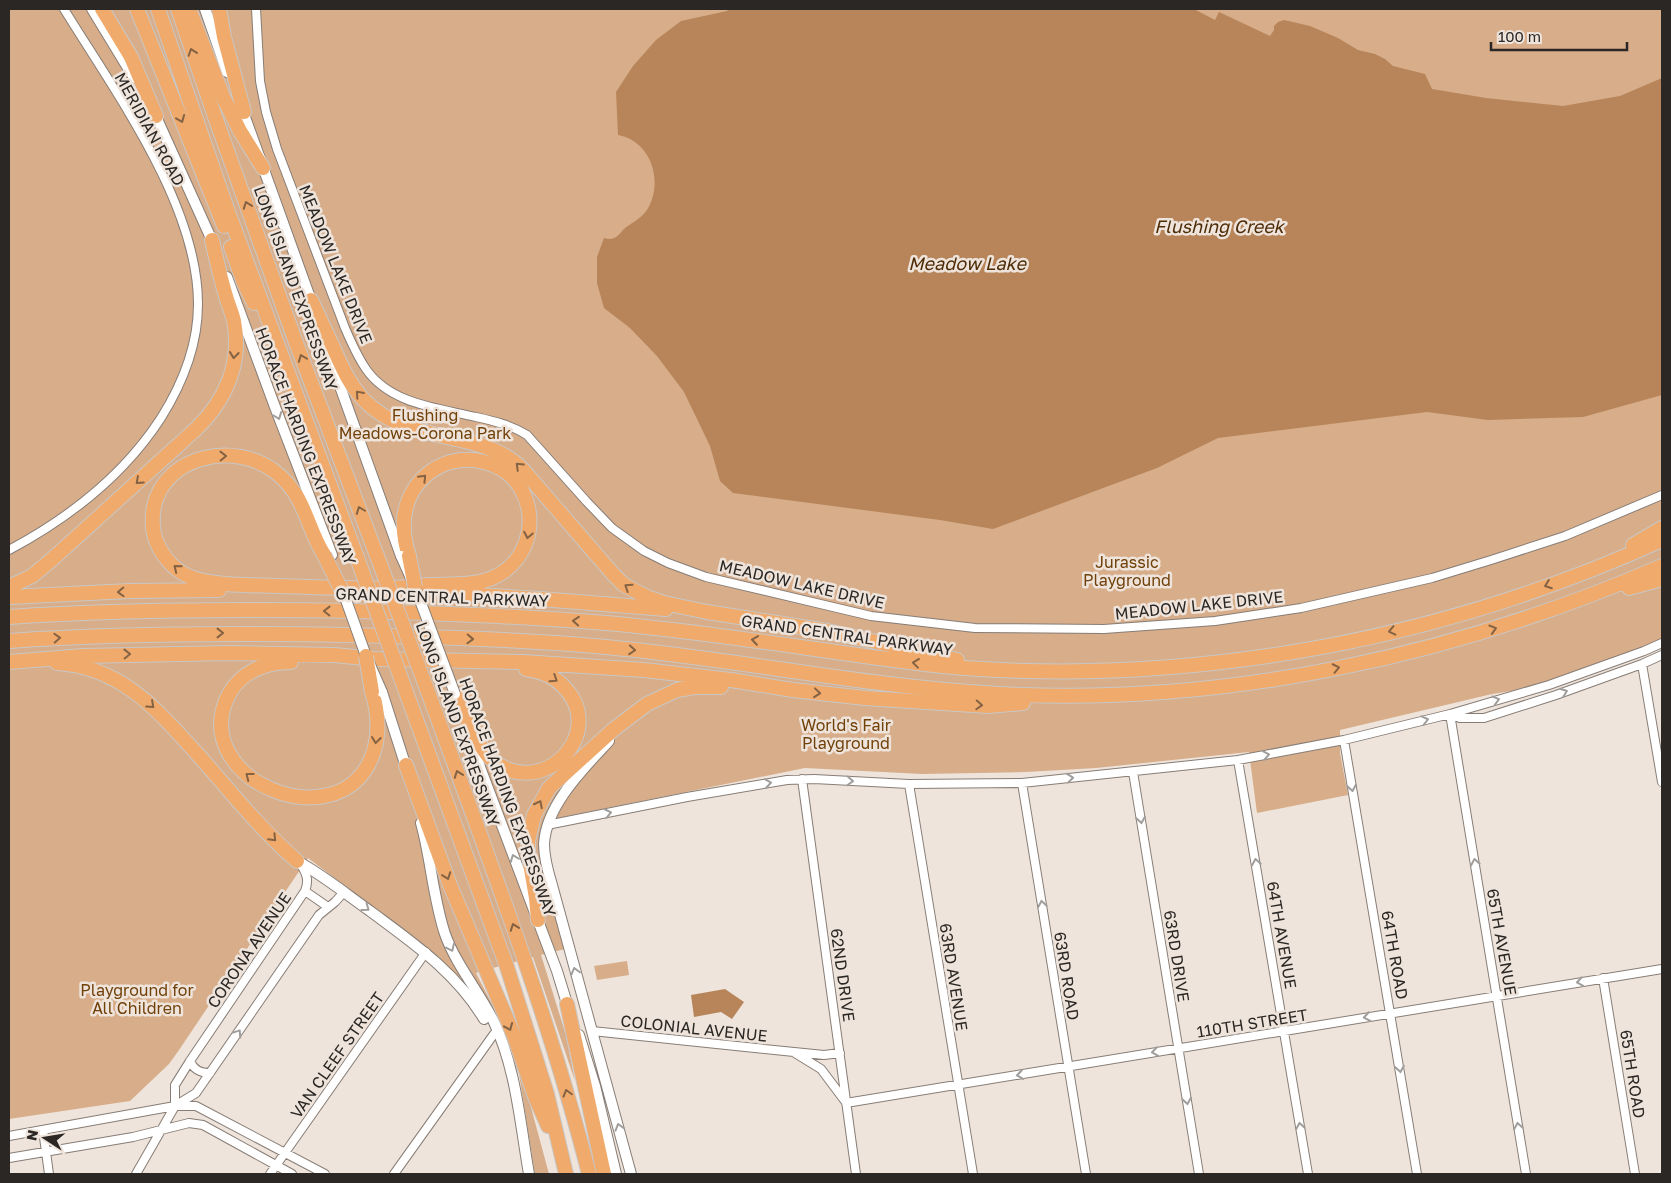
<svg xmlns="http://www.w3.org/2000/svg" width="1671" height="1183" font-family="'Golos Text',sans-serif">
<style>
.green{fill:#d7ad8a}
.water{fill:#b78559}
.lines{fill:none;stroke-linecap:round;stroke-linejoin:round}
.street-casing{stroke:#877d76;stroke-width:10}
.secondary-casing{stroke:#877d76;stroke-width:12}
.highway-casing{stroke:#c8c7c6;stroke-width:16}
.street{stroke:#fff;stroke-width:8}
.secondary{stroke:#fff;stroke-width:10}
.highway{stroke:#f0aa6b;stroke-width:14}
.secondary-bridge-casing{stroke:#877d76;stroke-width:12;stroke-linecap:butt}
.highway-bridge-casing{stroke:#c8c7c6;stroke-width:16;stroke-linecap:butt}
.secondary-bridge{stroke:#fff;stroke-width:10}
.highway-bridge{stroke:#f0aa6b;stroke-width:14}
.oneway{stroke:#846244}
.oneway2{stroke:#a09e9c}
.labels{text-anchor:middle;stroke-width:5;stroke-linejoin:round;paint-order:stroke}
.street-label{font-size:16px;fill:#2b2724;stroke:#eee4db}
.park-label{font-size:16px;fill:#71410a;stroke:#eee4db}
.water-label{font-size:18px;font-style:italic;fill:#4e2c07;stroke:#eee4db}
</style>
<rect width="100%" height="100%" fill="#eee4db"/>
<path class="green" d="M9 9H1662V643L1549 685 1492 694 1340 730V753L1348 795 1257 813 1249 752 1096 768 1026 772 922 774 805 768 548 820 552 885 569 948 541 955 566 1035 575 1081 533 957 493 968 502 993 489 969 476 973 492 1004 522 1074 549 1174H535L519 1074 505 1036 469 975 457 978 439 957 308 858 179 1050 169 1064 130 1101 9 1119Z
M627 961 629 975 597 980 594 966Z"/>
<path class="water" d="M729 9H1194L1215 20 1219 12 1270 36 1274 30V26L1278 22 1284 20 1310 26 1338 38 1358 50 1375 54 1385 59 1393 66 1425 74 1432 89 1486 98 1563 106 1620 96 1662 78V395L1583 417 1488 420 1427 412 1218 438 1157 468 993 529 940 520 733 493 720 481 710 446 684 392 657 356 630 328 604 308 597 283V257L604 238C614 241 617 237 623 230 630 223 639 221 647 210 664 183 652 141 618 135L616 92 633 66 656 40 681 21 727 11Z
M725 989 744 1002 732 1019 721 1012 694 1017 691 995Z"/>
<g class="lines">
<defs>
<path id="street" d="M256 9 260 81 266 112 277 149 345 328C351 342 357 356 366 369 390 404 438 408 476 417 494 421 511 425 527 435L587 502 612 528 644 551 668 563 706 577 833 607 871 616 975 628 1104 629 1215 621 1301 608 1432 578 1491 560 1565 536 1662 495
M9 550C69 518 124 475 161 418 183 383 198 345 198 304 198 204 115 92 64 9
M1642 664 1662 782
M1450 714 1526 1174
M1450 714 1460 718H1484L1556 695 1642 664 1662 655
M1344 740 1417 1174
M1238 760 1308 1174
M1133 772 1199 1174
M802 779 856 1174
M1022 783 1086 1174
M909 784 973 1174
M547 825 687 797 787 780 814 779 909 784 1022 783 1238 760 1344 740 1450 714 1549 685 1644 651 1662 643
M305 891 328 907
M1603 978 1635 1174
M592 1031 794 1052 824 1055 840 1053
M795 1053 821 1069 845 1101
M190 1061C194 1070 200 1073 210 1073
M846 1103 1662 969
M175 1106V1085L190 1061 305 891C309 881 307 874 301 865
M43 1130 49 1174
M9 1136 175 1106H196L325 1174
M9 1158 133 1137 189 1123 203 1125 292 1174
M136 1174 175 1106 196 1093 319 915 335 902 344 892
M270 1174 426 952
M394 1174 494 1034"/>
<path id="secondary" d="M92 9 134 78
M205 9 227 72
M241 106 313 306
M153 110 214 245
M227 277 275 407 332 555
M323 339 401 556
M382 692 407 770
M466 730 557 971 569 1010
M609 741C584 768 546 805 544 844 544 858 548 872 552 885L631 1174
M421 823C431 859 433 898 445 934 456 965 478 990 493 1020 516 1067 520 1123 529 1174
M297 861C323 875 346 894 370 911 413 943 456 972 484 1019
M579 1035 595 1086 616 1174"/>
<path id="highway" d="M102 9 131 57 156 116
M137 9 224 226
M158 9 227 209 356 555
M178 9 214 114 295 340 377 556
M189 9 224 99 240 131 263 168
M219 9 224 37 244 112
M231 247 244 283 254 303
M311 300C318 315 325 330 332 345 341 365 348 383 364 400 410 448 482 426 524 471L613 574 624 585 647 597 664 603 707 612 827 631 957 660
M1633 545 1662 528
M324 555C305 524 306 495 274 471 235 442 166 454 154 506 152 518 152 532 157 543 164 559 177 573 193 578 215 586 255 585 278 586 316 587 354 589 391 588 404 588 416 586 429 585 450 584 470 586 490 579 526 565 540 523 521 489 513 475 500 466 484 462 445 452 408 478 404 519 403 532 405 544 409 556
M9 587 32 576 49 562 196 429C226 400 242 363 234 321 232 312 228 304 226 296 220 277 216 258 212 240
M1629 588 1662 579
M448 593 540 599 666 609
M9 597 130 591 219 590
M9 617C124 609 239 609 354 611 438 613 522 616 606 623 676 629 745 639 815 649 865 656 915 664 965 668 1202 685 1446 638 1662 540
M9 641C121 633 233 633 345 635 432 637 519 639 606 647 737 659 867 687 999 694 1225 706 1454 656 1662 566
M9 662 83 656 230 653 334 655 375 659 523 662 644 670 731 680 793 690 865 698 988 706 1023 703
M291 662C265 662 240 672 228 696 188 780 336 840 371 759 380 738 379 713 372 692
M57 663C123 667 159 712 200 757 231 792 261 830 297 861
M406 692 507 967 547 1094 566 1174
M428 692C486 851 547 1009 589 1174
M455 694C463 711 477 745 490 758 541 804 610 732 563 686 553 675 540 671 526 669
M406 765 450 885 514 1036 536 1099 548 1126
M538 920 536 898 528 851V841L534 815 549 788 614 729 647 704 677 690 695 687H721
M567 1004 604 1174"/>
</defs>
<use href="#street" class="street-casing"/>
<use href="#secondary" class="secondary-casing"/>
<use href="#highway" class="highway-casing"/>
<use href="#street" class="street"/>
<use href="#secondary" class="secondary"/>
<use href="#highway" class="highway"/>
<defs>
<path id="secondary-bridge" d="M401 556 415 587 455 694
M341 586 366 656 382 692"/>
<path id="highway-bridge" d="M324 555 343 593
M356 555 406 692
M377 556 428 692
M409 556 415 587
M366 656 372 692"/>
</defs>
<use href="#secondary-bridge" class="secondary-bridge-casing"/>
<use href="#highway-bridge" class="highway-bridge-casing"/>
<use href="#secondary-bridge" class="secondary-bridge"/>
<use href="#highway-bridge" class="highway-bridge"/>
</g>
<defs><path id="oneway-chevron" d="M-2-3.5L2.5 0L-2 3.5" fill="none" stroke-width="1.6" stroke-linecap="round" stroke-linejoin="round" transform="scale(1.25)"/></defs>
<g class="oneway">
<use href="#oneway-chevron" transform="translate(192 52) rotate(-109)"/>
<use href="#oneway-chevron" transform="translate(181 119) rotate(68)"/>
<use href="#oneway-chevron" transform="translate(247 205) rotate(-110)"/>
<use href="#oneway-chevron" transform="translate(234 355) rotate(96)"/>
<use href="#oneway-chevron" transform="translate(302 358) rotate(-111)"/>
<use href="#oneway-chevron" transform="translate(359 394) rotate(-131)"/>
<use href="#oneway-chevron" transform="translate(223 456) rotate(-1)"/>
<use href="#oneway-chevron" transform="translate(519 466) rotate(-136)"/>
<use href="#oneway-chevron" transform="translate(423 478) rotate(-46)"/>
<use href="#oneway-chevron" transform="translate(139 481) rotate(138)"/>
<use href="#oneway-chevron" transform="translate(360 510) rotate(-111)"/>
<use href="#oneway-chevron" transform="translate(528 535) rotate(101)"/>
<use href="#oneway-chevron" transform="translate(177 568) rotate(-141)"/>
<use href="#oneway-chevron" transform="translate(1548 585) rotate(160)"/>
<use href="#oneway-chevron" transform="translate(628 587) rotate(-146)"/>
<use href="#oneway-chevron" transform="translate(121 592) rotate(178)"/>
<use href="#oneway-chevron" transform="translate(327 611) rotate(-179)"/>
<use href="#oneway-chevron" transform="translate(576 621) rotate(-176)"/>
<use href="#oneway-chevron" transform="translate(1493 629) rotate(-17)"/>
<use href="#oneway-chevron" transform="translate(1392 631) rotate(167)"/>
<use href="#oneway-chevron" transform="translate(220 633)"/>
<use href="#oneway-chevron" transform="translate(57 638) rotate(-3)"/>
<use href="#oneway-chevron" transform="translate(470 639) rotate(2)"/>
<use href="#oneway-chevron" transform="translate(755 640) rotate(-172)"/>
<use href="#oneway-chevron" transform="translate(632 650) rotate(5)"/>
<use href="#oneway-chevron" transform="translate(127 654) rotate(-1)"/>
<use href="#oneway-chevron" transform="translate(916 663) rotate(-173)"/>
<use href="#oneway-chevron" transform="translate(1336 668) rotate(-12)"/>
<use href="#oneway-chevron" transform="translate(554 679) rotate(33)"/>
<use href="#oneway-chevron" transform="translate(817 693) rotate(6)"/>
<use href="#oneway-chevron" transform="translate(151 705) rotate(42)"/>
<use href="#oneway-chevron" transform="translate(979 705) rotate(3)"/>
<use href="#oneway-chevron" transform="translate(376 740) rotate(97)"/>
<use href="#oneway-chevron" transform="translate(458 774) rotate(-110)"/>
<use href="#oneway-chevron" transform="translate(249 776) rotate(-142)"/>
<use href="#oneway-chevron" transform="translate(539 804) rotate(-63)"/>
<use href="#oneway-chevron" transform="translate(273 838) rotate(46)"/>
<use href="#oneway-chevron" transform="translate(447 876) rotate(70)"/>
<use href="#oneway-chevron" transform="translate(514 927) rotate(-110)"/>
<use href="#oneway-chevron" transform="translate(509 1027) rotate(67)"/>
<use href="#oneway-chevron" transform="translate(567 1093) rotate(-106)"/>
</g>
<g class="oneway2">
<use href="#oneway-chevron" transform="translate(278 416) rotate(69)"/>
<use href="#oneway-chevron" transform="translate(1564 692) rotate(-20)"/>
<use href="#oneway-chevron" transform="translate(1496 700) rotate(-16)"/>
<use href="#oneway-chevron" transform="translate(1425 720) rotate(-14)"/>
<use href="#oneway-chevron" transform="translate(1266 755) rotate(-11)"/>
<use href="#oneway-chevron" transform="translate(1070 778) rotate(-6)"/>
<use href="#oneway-chevron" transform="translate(850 781) rotate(3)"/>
<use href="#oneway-chevron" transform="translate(768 783) rotate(-9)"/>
<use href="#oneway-chevron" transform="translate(1352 788) rotate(80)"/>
<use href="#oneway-chevron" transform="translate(608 813) rotate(-12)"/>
<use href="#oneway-chevron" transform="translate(1141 820) rotate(81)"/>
<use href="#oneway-chevron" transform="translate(514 858) rotate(-111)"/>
<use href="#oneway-chevron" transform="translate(1256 862) rotate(-100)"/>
<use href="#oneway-chevron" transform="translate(1475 862) rotate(-100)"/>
<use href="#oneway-chevron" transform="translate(1042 904) rotate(-99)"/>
<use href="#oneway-chevron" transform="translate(366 908) rotate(36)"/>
<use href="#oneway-chevron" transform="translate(451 948) rotate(65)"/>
<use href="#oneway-chevron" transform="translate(575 971) rotate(-105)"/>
<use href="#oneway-chevron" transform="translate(1580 982) rotate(171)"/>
<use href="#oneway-chevron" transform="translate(1367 1017) rotate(170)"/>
<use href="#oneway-chevron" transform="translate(238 1033) rotate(-56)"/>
<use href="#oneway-chevron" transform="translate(1155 1052) rotate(171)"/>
<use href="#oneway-chevron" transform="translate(1400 1069) rotate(81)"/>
<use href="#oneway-chevron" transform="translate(1020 1075) rotate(171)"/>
<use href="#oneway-chevron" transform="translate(1187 1101) rotate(81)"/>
<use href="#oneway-chevron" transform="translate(1300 1126) rotate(-99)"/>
<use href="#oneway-chevron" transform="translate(1518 1126) rotate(-99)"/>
<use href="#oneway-chevron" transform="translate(619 1127) rotate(-106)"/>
</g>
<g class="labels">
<g class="street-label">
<text transform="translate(150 129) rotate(61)" y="6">MERIDIAN ROAD</text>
<text transform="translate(336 264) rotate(68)" y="6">MEADOW LAKE DRIVE</text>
<text transform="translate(296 288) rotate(70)" y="6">LONG ISLAND EXPRESSWAY</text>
<text transform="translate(306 446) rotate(69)" y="6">HORACE HARDING EXPRESSWAY</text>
<text transform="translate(802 584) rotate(13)" y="6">MEADOW LAKE DRIVE</text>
<text transform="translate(442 597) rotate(2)" y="6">GRAND CENTRAL PARKWAY</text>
<text transform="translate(1199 605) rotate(-6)" y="6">MEADOW LAKE DRIVE</text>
<text transform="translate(847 635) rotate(8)" y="6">GRAND CENTRAL PARKWAY</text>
<text transform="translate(458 724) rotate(70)" y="6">LONG ISLAND EXPRESSWAY</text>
<text transform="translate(508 797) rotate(70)" y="6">HORACE HARDING EXPRESSWAY</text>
<text transform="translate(1282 935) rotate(80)" y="6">64TH AVENUE</text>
<text transform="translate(1502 942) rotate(80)" y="6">65TH AVENUE</text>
<text transform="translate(249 950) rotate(-56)" y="6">CORONA AVENUE</text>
<text transform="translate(1395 955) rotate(80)" y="6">64TH ROAD</text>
<text transform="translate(1177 956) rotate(81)" y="6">63RD DRIVE</text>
<text transform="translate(843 975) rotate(82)" y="6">62ND DRIVE</text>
<text transform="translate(1067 976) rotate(81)" y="6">63RD ROAD</text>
<text transform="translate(954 977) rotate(81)" y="6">63RD AVENUE</text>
<text transform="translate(1252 1023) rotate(-9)" y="6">110TH STREET</text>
<text transform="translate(694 1028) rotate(6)" y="6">COLONIAL AVENUE</text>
<text transform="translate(337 1055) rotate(-55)" y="6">VAN CLEEF STREET</text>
<text transform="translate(1633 1074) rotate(81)" y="6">65TH ROAD</text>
</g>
<g class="park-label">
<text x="425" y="421">Flushing<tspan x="425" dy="18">Meadows-Corona Park</tspan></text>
<text x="1127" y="568">Jurassic<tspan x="1127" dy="18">Playground</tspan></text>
<text x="846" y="731">World's Fair<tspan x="846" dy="18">Playground</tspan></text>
<text x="137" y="996">Playground for<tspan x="137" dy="18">All Children</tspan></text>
</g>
<g class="water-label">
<text x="1219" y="233">Flushing Creek</text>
<text x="967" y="270">Meadow Lake</text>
</g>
</g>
<rect width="1671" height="1183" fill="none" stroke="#2b2724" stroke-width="20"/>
<g transform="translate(45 1138) rotate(282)" stroke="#eee4db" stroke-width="4" paint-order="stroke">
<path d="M0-4L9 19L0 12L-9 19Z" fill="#2b2724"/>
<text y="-8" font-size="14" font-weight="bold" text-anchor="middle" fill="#2b2724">N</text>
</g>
<path d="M1491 42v8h136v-8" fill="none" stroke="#2b2724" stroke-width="2.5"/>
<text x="1498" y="42" font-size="15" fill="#2b2724" stroke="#eee4db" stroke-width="4" paint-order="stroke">100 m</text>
</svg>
